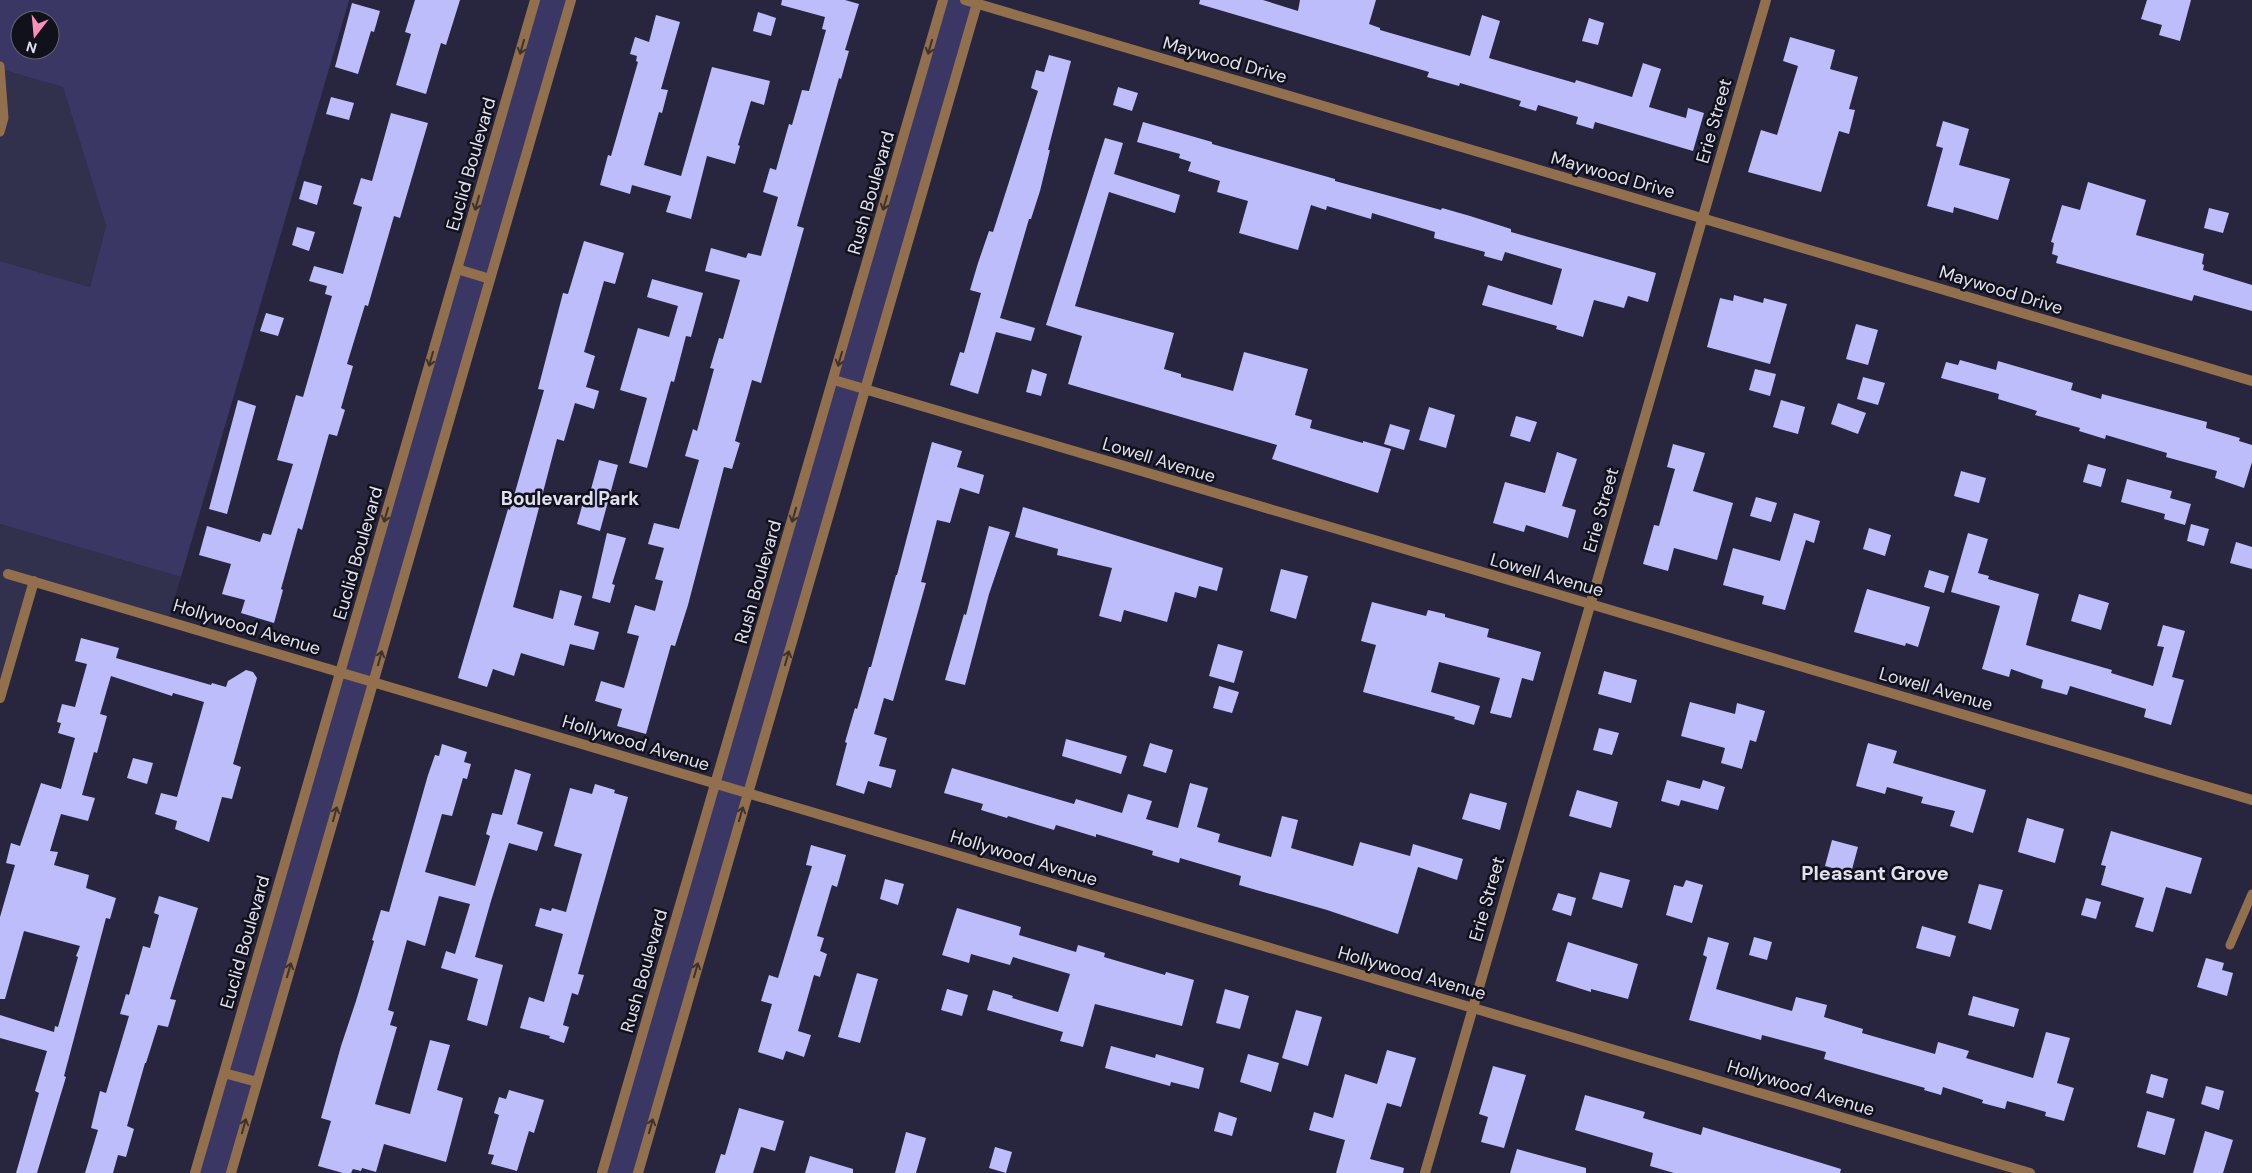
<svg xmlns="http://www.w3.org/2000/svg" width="2252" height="1173" font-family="'DM Sans',sans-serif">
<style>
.built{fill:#31304d}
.green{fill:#3a3765;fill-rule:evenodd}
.building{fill:#bdbdfc}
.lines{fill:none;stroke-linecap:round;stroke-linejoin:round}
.service{stroke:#93704d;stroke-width:9}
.minor{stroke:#93704d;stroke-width:10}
.oneway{stroke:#3e322c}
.labels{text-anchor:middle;stroke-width:5;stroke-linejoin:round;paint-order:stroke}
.street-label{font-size:18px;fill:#e0e1f0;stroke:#11111b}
.neighbourhood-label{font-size:19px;font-weight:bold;fill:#e0e1f0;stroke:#11111b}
.quarter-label{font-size:20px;font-weight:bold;fill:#e0e1f0;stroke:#11111b}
</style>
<rect width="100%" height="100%" fill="#27263e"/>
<path class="built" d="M0 66V69L63 87 106 226 90 287 0 261Z
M0 524 181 577 168 621 34 581 0 698Z"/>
<path class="green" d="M0 0H349L181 577 0 524V261L90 287 106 226 63 87 0 69ZM20 20H50V50H20Z
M535 0H571L231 1173H195Z
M943 0H978L638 1173H602Z"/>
<path class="building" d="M415 0H460L446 45 441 43 426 94 396 85 411 34 405 32Z
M782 0H845L859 4 845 50 849 51 841 79 839 78 797 226 804 228 761 383 752 380 735 441 740 443 732 469 724 467 688 605 675 646 671 645 646 734 617 726 622 709 595 701 601 681 624 688 639 636 627 633 635 605 655 611 663 581 655 579 664 548 648 544 654 523 679 529 699 460 685 456 693 429 697 431 714 369 710 368 719 338 723 339 740 280 705 271 711 248 746 258 748 253 761 256 778 197 763 192 770 168 776 170 789 124 792 125 802 90 809 91 826 30 822 29 825 17 781 5Z
M1200 0H1263L1298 11 1300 0H1376L1369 24 1380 28V30L1470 56 1482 15 1500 21 1489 58 1575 83 1576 80 1632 97 1643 63 1661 69 1649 107 1686 118 1688 108 1704 113 1693 151 1595 122 1593 129 1576 124 1578 117 1538 105 1536 111 1519 106 1521 101 1460 83 1459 86 1427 77 1429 72 1199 4Z
M2147 0H2191L2180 41 2159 35 2162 25 2141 19Z
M352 3 380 11 374 32 371 31 358 74 335 67Z
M758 12 776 18 771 36 753 31Z
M656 15 680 22 661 89 668 90 662 113 659 112 644 165 681 176 712 67 770 81 764 105 751 101 738 145 740 146 735 164 707 156 691 219 666 212 671 196 632 185 630 194 600 185 608 155 611 156 638 62 636 61 637 56 630 54 635 37 649 42Z
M1589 18 1604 23 1598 45 1582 41Z
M1790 37 1835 50 1830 69 1858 77 1849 109 1855 110 1849 134 1839 131 1821 192 1748 172 1761 130 1777 135 1798 66 1783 61Z
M1049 55 1071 61 1048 150H1050L1040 191 1031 219H1029L1000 318 1035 328 1031 341 996 332 978 394 950 385 960 352 964 353 981 293 970 290 978 263 989 231 993 232 1038 91 1031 88 1036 70 1044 72Z
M1118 87 1138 93 1132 111 1113 105Z
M331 97 354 103 349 120 326 114Z
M391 113 428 123 400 218 394 216 368 306 365 305 347 364 353 366 341 408 345 410 337 436 329 434 302 530 298 528 281 589 283 590 274 623 241 613 245 600 222 594 231 564 199 555 207 526 260 542 263 533 271 535 293 464 277 460 296 395 303 397 332 296 325 294 327 286 309 281 314 266 343 274 362 207 353 204 361 178 372 181Z
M1943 121 1969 129 1959 165 2010 179 1998 220 1954 207 1953 213 1927 206 1943 148 1936 146Z
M1143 122 1212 142V144L1335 179V181L1441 210 1442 208 1470 216 1511 229V232L1656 273 1648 302 1628 296 1624 308 1594 300 1583 337 1556 329 1557 326 1482 305 1488 285 1552 305 1562 269 1505 252 1502 261 1484 256 1485 252 1434 238 1435 232 1372 213 1371 219 1327 206 1326 210 1311 205 1298 250 1239 233 1248 201 1217 192 1220 181 1188 171 1191 162 1179 158 1180 154 1137 142Z
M1105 138 1123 143 1114 174 1180 195 1175 213 1109 192 1075 306 1174 333 1164 369 1181 374V377L1215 386 1233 391 1244 352 1308 369 1295 415 1312 420 1310 428 1363 443V441L1391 449 1378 493 1272 459 1277 445 1068 384 1082 336 1046 325Z
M304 181 322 186 317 205 299 199Z
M2088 182 2146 200 2136 235 2204 254 2202 264 2204 265 2203 270 2252 285V311L2194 295 2192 301 2056 263 2058 256 2052 254 2054 243 2051 242 2062 205 2080 210Z
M2209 208 2229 213 2223 233 2204 228Z
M297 227 315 232 309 251 292 245Z
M584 241 624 253 615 284 604 281 584 352 595 356 586 387 599 391 594 409 575 403 564 441 557 439 513 607 553 619 560 590 582 596 574 625 599 632 594 650 570 644 564 666 521 653 514 676 493 669 487 687 458 678 508 509 510 510 544 390 538 389 563 293 568 294Z
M652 279 703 293 691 337 686 336 674 382 671 381 647 468 629 463 647 398 620 390 638 328 669 337 678 306 647 297Z
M1734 295 1763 303 1764 298 1787 304 1770 364 1707 347 1720 298 1733 301Z
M266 313 284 318 278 336 260 331Z
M1856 324 1878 330 1868 365 1846 359Z
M1960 360 1996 370 1998 361 2073 383 2071 390 2101 399 2102 394 2207 422 2206 428 2240 438 2239 441 2252 445V462L2244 488 2215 478 2217 471 2166 457 2167 453 2106 435 2105 439 2079 431 2080 428 2035 415 2037 411 1998 399 1999 394 1941 378 1946 362 1958 365Z
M1032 369 1047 374 1041 396 1026 392Z
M1755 369 1776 374 1770 396 1749 390Z
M1863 377 1885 383 1878 405 1857 399Z
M238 400 256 406 227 514 209 509Z
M1781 400 1805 407 1798 434 1773 427Z
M1838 403 1866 413 1858 434 1831 424Z
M1429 407 1455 415 1446 448 1419 440Z
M1516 416 1537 422 1530 442 1510 436Z
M1390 424 1410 430 1404 450 1384 444Z
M932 442 962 451 957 467 984 475 979 494 960 488 950 523 937 520 921 582 926 583 893 701 884 698 874 734 887 738 879 766 896 770 891 788 868 781 864 794 836 785 847 743 845 742 855 708 857 709 869 667H871L896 575H897Z
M1673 444 1705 453 1693 491 1733 503 1717 560 1674 548 1668 571 1643 564 1654 525 1659 526 1675 469 1667 467Z
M1557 452 1577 459 1562 506 1576 510 1568 538 1526 525 1524 532 1493 523 1505 482 1545 493Z
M599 460 618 465 600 531 577 524 584 499 588 500Z
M2088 464 2106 469 2101 487 2083 482Z
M1961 471 1986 478 1979 503 1954 496Z
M2127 479 2172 491 2170 498 2191 504 2185 525 2164 519 2165 514 2121 502Z
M1756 497 1777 503 1771 522 1750 516Z
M1023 507 1223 568 1217 591 1199 586 1196 598 1175 592 1167 622 1124 610 1121 622 1099 616 1112 568 1057 555 1058 549 1015 537Z
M1794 513 1820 521 1814 543 1806 540 1785 610 1762 604 1764 596 1723 585 1733 548 1780 561Z
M2191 524 2209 529 2204 546 2187 541Z
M989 526 1010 532 989 594 965 685 945 680 964 614 966 615Z
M1869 528 1891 535 1885 556 1863 549Z
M607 533 626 538 612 584 615 585 610 603 592 598Z
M1968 533 1988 539 1978 573 1989 576 1988 579 2039 594 2026 645 2112 670 2111 673 2153 686 2164 647 2157 646 2163 625 2185 631 2172 677 2184 680 2171 725 2144 717 2146 709 2070 686 2067 695 2041 688 2043 680 2011 669 2009 677 1982 669 2000 606 1951 592Z
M2236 542 2252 547V569L2230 563Z
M1281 569 1308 576 1296 619 1270 611Z
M1929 570 1949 576 1944 593 1924 587Z
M1867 589 1930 607 1918 647 1906 643 1905 646 1854 632Z
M2079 594 2109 603 2101 630 2071 621Z
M1372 602 1426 616 1428 610 1445 614V617L1489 629 1487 637 1541 652 1533 681 1522 678 1511 718 1490 713 1500 678 1439 662 1431 692 1480 706 1474 725 1454 719 1455 717 1363 692 1376 645 1361 641Z
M81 638 119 648 116 658 211 685 212 683 226 687 228 681 246 670 253 672 257 678 233 764 241 767 232 799 222 797 209 842 175 829 177 821 155 814 161 793 177 797 204 702 173 693 172 696 111 676 100 714 107 716 97 753 94 752 82 795 95 798 88 821 61 814 50 851 58 852 54 865 89 875 86 888 116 898 110 919 106 918 64 1076 66 1077 37 1173H16L39 1093 35 1091 47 1051 0 1038V1015L54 1032 55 1026 58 1027 78 957 76 956 80 946 24 931 5 999H0V917L15 865 6 863 11 843 20 846 41 783 61 789 75 738 58 733 61 723 57 722 62 704 75 707 87 664 75 661Z
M1218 644 1243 651 1234 683 1209 676Z
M1604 671 1637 680 1631 703 1598 694Z
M1219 686 1239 692 1232 713 1213 708Z
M1690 702 1735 714 1737 703 1765 711 1756 742 1750 740 1742 769 1721 763 1725 748 1681 736Z
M1599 728 1619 733 1612 755 1593 750Z
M1066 739 1127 756 1121 774 1062 756Z
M1150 743 1173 750 1166 773 1143 766Z
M1868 743 1897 751 1893 763 1986 790 1973 833 1950 826 1955 811 1921 803 1923 797 1887 787 1885 794 1856 786Z
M442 744 467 752 464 762 471 764 467 779 463 778 452 816 442 814 425 872 475 886 490 836 486 834 492 813 502 815 515 769 531 774 517 824 543 832 537 851 509 843 491 901 475 957 503 965 487 1026 467 1020 478 979 441 968 446 951 455 954 470 904 439 896 425 946 407 940 388 1010 394 1012 390 1025 397 1027 375 1104 410 1114 430 1040 450 1045 437 1090 463 1098 446 1162 384 1144 376 1172 362 1168 361 1171 353 1169 351 1173H343L318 1166 331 1121 321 1118 341 1046 356 1001 374 941 372 940 381 910 389 912 428 775 435 755 439 756Z
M133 758 153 763 147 784 127 778Z
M952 768 1074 804 1076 799 1122 813 1128 794 1152 801 1146 819 1178 828 1190 783 1208 788 1197 827 1220 834 1218 842 1271 857 1282 816 1298 820 1291 848 1353 866 1360 842 1410 856 1413 844 1463 859 1457 880 1418 867 1398 934 1327 910 1239 885 1241 876 1180 858 1179 863 1152 855 1153 851 1096 834V837L1056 825 1054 830 1008 816 1007 818 981 810 983 804 944 793Z
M1667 780 1700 789 1703 780 1725 787 1718 810 1681 800 1679 806 1661 801Z
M595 784 615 790 614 793 628 797 627 801 578 974 584 975 578 995 572 993 563 1025 569 1027 564 1043 549 1038 550 1036 520 1028 529 997 544 1002 563 934 535 926 540 908 551 911 552 908 566 912 582 854 554 846 570 788 592 794Z
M1577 790 1618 802 1611 828 1569 816Z
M1470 793 1507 803 1500 830 1462 819Z
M2027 818 2064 829 2055 863 2018 852Z
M2111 831 2202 858 2191 894 2166 887 2153 932 2135 927 2144 898 2101 885 2106 866 2101 865Z
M1832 840 1858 847 1851 873 1825 866Z
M811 845 846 855 837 887 832 885 817 936 824 938 820 951 827 954 820 977 814 975 798 1031 811 1035 804 1057 786 1051 783 1060 758 1052 772 1004 761 1001 769 975 778 978 812 866 806 865Z
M1600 872 1630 880 1622 908 1592 899Z
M885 879 904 884 898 905 880 899Z
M1686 880 1703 885 1692 923 1666 915 1674 885 1683 887Z
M1979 884 2003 890 1991 930 1968 923Z
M1558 893 1576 898 1571 916 1552 910Z
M159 896 198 908 170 999 176 1000 168 1027 158 1025 146 1063H145L127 1126 134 1129 126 1157 118 1155 113 1173H85L98 1130 91 1128 100 1091 106 1093 129 1016 120 1014 126 994 129 995 143 946 150 948 159 915 154 913Z
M2086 898 2101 902 2096 919 2081 915Z
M957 908 1021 927 1019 935 1076 952 1078 945 1105 953 1104 957 1165 975 1166 972 1194 980 1182 1026 1095 1004 1083 1047 1060 1041 1063 1032 987 1010 993 990 1013 996 1012 998 1058 1012 1070 974 1013 957 1010 965 971 954 969 963 942 955Z
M1922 926 1956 936 1950 957 1916 948Z
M1708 937 1729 943 1716 989 1792 1011 1796 997 1827 1005 1824 1017 1863 1029 1862 1033 1935 1054 1938 1042 1969 1051 1966 1058 2033 1078 2046 1032 2070 1038 2057 1083 2074 1088 2064 1121 2045 1116 2046 1112 2007 1101 2005 1109 1982 1103 1983 1100 1943 1087 1941 1095 1924 1090 1925 1088 1824 1059 1826 1052 1762 1035 1761 1040 1689 1020 1707 957 1703 955Z
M1754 937 1772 942 1767 960 1749 955Z
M1568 942 1638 964 1628 999 1591 989V992L1556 981Z
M2206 958 2224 963 2222 970 2233 973 2227 996 2197 987Z
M857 973 878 979 860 1043 838 1037Z
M947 989 968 995 962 1016 941 1010Z
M1225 989 1249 996 1240 1029 1216 1023Z
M1973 996 2019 1009 2014 1027 1968 1015Z
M1296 1010 1322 1017 1308 1066 1282 1058Z
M1111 1046 1155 1058 1156 1054 1204 1068 1199 1089 1171 1082 1170 1086 1105 1068Z
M1387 1050 1416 1058 1401 1107 1387 1103 1370 1159 1404 1168 1403 1173H1336L1345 1140 1309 1130 1314 1112 1333 1118 1345 1074 1377 1084Z
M1248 1054 1279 1063 1271 1092 1240 1082Z
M1493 1066 1526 1075 1504 1148 1481 1142 1488 1117 1479 1114Z
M2151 1074 2168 1079 2163 1098 2146 1093Z
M2206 1086 2224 1091 2219 1110 2201 1104Z
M509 1090 544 1100 534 1133 529 1131 517 1171 491 1164 494 1155 488 1154 499 1115 494 1113 499 1097 506 1099Z
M1585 1095 1645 1112 1643 1118 1701 1135 1703 1127 1841 1169 1840 1173H1674L1650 1166 1653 1153 1575 1130Z
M739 1108 784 1121 775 1151 761 1147 753 1173H715L721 1154 725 1155Z
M2147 1111 2175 1119 2165 1155 2137 1147Z
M1219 1112 1237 1118 1232 1136 1214 1131Z
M2205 1131 2233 1140 2223 1173H2193Z
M906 1132 926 1138 916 1173H895Z
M995 1147 1012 1152 1006 1173 989 1168Z
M1517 1149 1586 1168V1173H1510Z
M810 1156 853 1169V1173H805Z"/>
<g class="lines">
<path class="service" d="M0 66 4 118 0 132
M2230 945 2252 894"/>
<path class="minor" d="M965 0 2252 381
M457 269 490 279
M834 380 2252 800
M8 574 2030 1173
M0 698 34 581
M224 1073 257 1082
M195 1173 535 0
M231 1173 571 0
M602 1173 943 0
M638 1173 978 0
M1425 1173 1766 0"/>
</g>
<defs><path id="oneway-shaft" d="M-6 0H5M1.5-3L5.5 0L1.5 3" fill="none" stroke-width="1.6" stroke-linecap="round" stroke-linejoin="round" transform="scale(1.25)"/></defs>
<g class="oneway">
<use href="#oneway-shaft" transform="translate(522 47) rotate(106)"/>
<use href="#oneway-shaft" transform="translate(930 47) rotate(106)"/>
<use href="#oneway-shaft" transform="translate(477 203) rotate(106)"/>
<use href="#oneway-shaft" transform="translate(885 203) rotate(106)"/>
<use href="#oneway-shaft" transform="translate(431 359) rotate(106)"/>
<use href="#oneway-shaft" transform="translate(840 359) rotate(106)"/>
<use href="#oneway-shaft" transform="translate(386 515) rotate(106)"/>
<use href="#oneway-shaft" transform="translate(794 515) rotate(106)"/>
<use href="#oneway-shaft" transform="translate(380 658) rotate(-74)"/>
<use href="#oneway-shaft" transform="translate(787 658) rotate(-74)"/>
<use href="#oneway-shaft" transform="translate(335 814) rotate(-74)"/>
<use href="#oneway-shaft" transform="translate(741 814) rotate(-74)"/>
<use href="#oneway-shaft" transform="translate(289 970) rotate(-74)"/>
<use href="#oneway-shaft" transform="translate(696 970) rotate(-74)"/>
<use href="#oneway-shaft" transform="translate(244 1126) rotate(-74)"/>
<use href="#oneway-shaft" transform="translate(651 1126) rotate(-74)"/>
</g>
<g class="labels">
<g class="street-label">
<text transform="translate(1225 60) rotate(16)" y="6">Maywood Drive</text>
<text transform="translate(1714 121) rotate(-74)" y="6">Erie Street</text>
<text transform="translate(471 164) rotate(-74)" y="6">Euclid Boulevard</text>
<text transform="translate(1613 175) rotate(16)" y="6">Maywood Drive</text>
<text transform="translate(871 193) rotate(-74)" y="6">Rush Boulevard</text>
<text transform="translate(2001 290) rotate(17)" y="6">Maywood Drive</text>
<text transform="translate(1159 460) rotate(17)" y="6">Lowell Avenue</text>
<text transform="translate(1601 510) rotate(-74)" y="6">Erie Street</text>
<text transform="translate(358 553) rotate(-74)" y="6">Euclid Boulevard</text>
<text transform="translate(1547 575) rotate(16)" y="6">Lowell Avenue</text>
<text transform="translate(758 582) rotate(-74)" y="6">Rush Boulevard</text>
<text transform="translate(247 627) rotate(17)" y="6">Hollywood Avenue</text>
<text transform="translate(1936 689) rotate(16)" y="6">Lowell Avenue</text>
<text transform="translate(636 743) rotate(17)" y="6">Hollywood Avenue</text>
<text transform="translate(1024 858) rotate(17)" y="6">Hollywood Avenue</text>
<text transform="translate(1487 899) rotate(-74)" y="6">Erie Street</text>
<text transform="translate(245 942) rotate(-74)" y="6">Euclid Boulevard</text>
<text transform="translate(644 971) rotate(-74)" y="6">Rush Boulevard</text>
<text transform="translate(1412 973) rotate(16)" y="6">Hollywood Avenue</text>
<text transform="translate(1801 1088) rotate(17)" y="6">Hollywood Avenue</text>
</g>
<g class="neighbourhood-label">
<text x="570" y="505">Boulevard Park</text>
</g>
<g class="quarter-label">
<text x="1875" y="880">Pleasant Grove</text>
</g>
</g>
<g transform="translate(35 35) rotate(196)"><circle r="24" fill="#11111b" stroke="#646470"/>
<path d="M0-4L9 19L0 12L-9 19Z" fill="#ff8eb9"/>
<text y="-8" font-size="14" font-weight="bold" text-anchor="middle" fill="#e0e1f0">N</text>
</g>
</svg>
